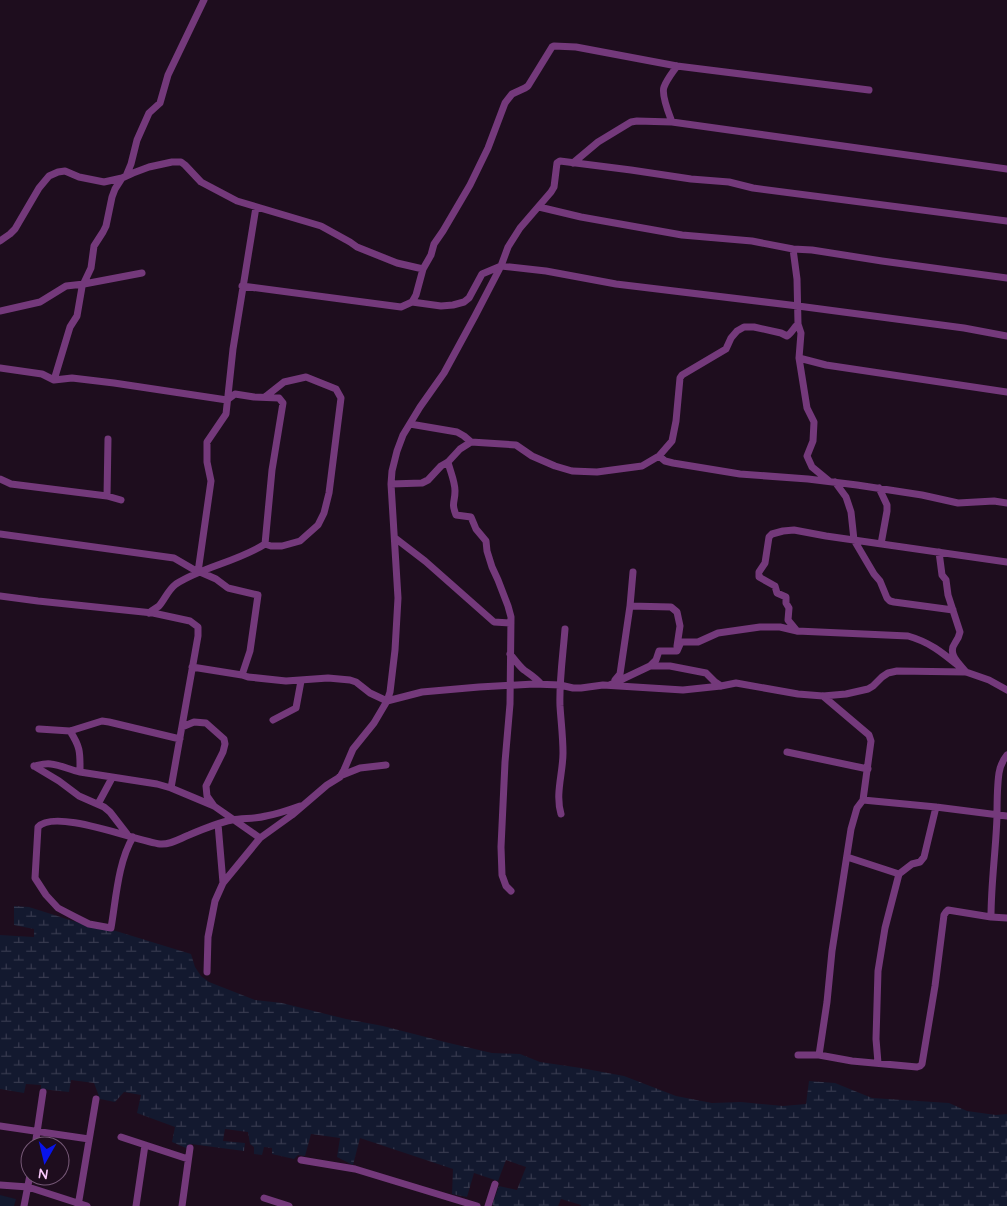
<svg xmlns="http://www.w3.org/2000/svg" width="1007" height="1206" font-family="Quicksand,sans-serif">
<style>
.grass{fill:#13192f}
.wetland{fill:url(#wetland-marsh)}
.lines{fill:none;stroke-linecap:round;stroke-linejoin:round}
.minor{stroke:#74397b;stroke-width:7}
</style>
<defs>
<pattern id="wetland-marsh" width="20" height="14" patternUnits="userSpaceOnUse" patternTransform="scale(1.25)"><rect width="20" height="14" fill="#13192f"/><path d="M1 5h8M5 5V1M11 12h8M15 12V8" fill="none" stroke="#36394e"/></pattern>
</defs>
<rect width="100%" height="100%" fill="#1e0d1e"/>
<path class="grass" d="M0 1195 16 1199 14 1206H0Z"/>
<path class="wetland" d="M14 906 29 907 92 927 116 931 191 954 195 967 201 976 209 982 255 1000 282 1003 346 1019 383 1026 449 1043 492 1053 520 1054 540 1062 581 1068 624 1076 676 1096 712 1103 741 1102 783 1106 806 1104 809 1081 835 1083 872 1098 949 1103 967 1111 996 1115 1007 1114V1206H581V1205L561 1199 558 1206H495L492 1205 499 1186 517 1190 526 1167 506 1160 498 1181 474 1173 467 1197 452 1194 453 1169 360 1138 353 1165 337 1157 340 1138 311 1134 305 1156 298 1155 294 1159 272 1154V1148L264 1147 262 1155 254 1154V1147L250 1144 248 1132 225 1129 223 1141 245 1143 244 1151 191 1144 186 1148 172 1142 175 1127 137 1113 141 1095 124 1092 115 1102 100 1099 94 1083 71 1080 69 1092 41 1089V1085L26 1084 24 1093 0 1089V935L34 937V929L14 925Z"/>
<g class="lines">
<path class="minor" d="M672 122C669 114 661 95 664 87 667 79 673 72 677 66
M573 163 598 142 631 122 637 121 672 122 1007 169
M126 176 131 164 137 140 149 113 160 103 168 75 204 0
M539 207 581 217 682 235 752 241 793 249 812 250 882 261 1007 278
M0 241 10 234 15 229 39 188 49 176 58 172 65 171 79 177 104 182 122 178
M793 249 797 279 798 324 801 333 799 358 826 365 1007 392
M242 286 401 307 412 302 416 295 423 269 431 255 434 244 443 231 470 185 488 148 505 103 512 94 525 88 528 86 552 47 554 46 576 47 677 66 869 90
M412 302 441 306 453 305 464 302 469 298 482 274 501 266 546 271 616 284 798 306 964 328 1007 336
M0 311 40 302 66 286 84 284 142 273
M799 358 807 408 814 422 813 441 807 456 812 467 829 481
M0 368 42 374 54 380 72 378 114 383 227 400 235 394 254 397 279 398 283 403 272 470 265 544
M54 380 70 327 77 316 82 287 91 268 94 246 103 232 106 226 112 197 115 189 122 178 133 173 149 167 172 162H181L185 165 201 182 237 201 321 226 350 242 357 247 397 263 423 269
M410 424 457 432 464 436 471 442
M659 456 665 461 673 463 740 474 808 479 857 485 922 495 958 503 994 501 1007 503
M448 462C450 471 455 481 455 491 455 503 451 502 456 515L471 517 476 529 486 541 487 551 492 567 498 580 508 606 511 617 510 704 505 762 501 847 502 875 506 886 511 891
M0 479 11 484 107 496 121 500
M835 482 846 497 851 512 854 540 874 574 880 581 887 598 890 601 894 602 953 610
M391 484 422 483 428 480 441 466 448 462 460 449 471 442 516 445 532 456 555 466 572 471 597 472 642 466 659 456 672 441 676 421 680 378 682 375 726 349 731 338 737 331 744 327H754L781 333 787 336C792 333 794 327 798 324
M879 488 887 505V511L881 544
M107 496 108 439
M0 534 174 558 198 572 211 481 207 462V442L226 414 233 349 256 207
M395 538 425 561 494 622 511 623
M200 572 216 579 228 588 258 595 250 651 242 675
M0 596 38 601 153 613 190 621 198 627V636L171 788
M630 606 671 607 677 612 680 626 677 646
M149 613C152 610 156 608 159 606 165 599 168 590 176 584 204 566 237 562 265 544L271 546H282L300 541 318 525 324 513 329 493 341 398 336 389 306 377 284 382 265 397
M797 631 788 620 789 608 786 603V597L777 593 775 586 759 577V572L765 563 769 537 772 534 783 531 794 530 826 536 1007 562
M510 654C515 660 519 666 524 670 531 675 536 678 541 684
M650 666H670L706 673 715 682 721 686
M192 667 242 675 248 677 286 681 328 678 350 680 356 682 370 693 387 701 422 692 479 687 534 684 560 685 573 688H581L603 685 683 690 721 686 736 683 798 694 823 696 846 694 868 689 873 686 882 677 888 673 897 671 966 672 989 680 1007 690
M615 680 620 674 630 606 633 572
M610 685 650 666 656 660 659 651H677L681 642H698L718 633 760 627H780L797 631 908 636C933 643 946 656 966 672 959 663 947 654 955 643 958 639 959 637 960 632L948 595 946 580 942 575 939 552
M273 720 296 708 301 681
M182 727 194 722 206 723 224 739 225 744 223 752 206 786 207 796 214 806
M39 729 70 731 102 721 109 722 180 739
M787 752 868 769
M34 766 59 781 79 796 104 807 110 812 127 834
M34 766C39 765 45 763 51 764 61 765 70 770 80 772 80 753 81 748 70 731
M80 772 157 784 171 788 214 806 260 838
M340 776 360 768 386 765
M863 800 936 807 1007 816
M98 804 112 778
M561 814C555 794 563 773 563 753 563 737 561 722 560 706 559 681 563 655 565 629
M218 824 223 883
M133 837C118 862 116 899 111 928L89 924 77 918 58 908 46 895 35 878 38 827C55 808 136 841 160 844 170 845 179 839 189 835 203 829 217 823 232 820 243 818 255 819 266 816 278 814 289 810 300 806
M847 857 899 874
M991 917C991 883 996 849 997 816 997 801 997 787 999 773 1000 767 1003 760 1007 755
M207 972 208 937 215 901 223 883 260 838 292 815 327 785 340 777 344 770 353 749 374 723 387 701 390 692 395 650 398 598 391 484 392 471 397 451 403 435 420 407 444 373 475 316 501 266 508 247 520 228 551 192 554 187 557 163 560 161 631 170 691 179 729 182 753 188 1007 221
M798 1055H819L852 1061 917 1067 920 1066 922 1064 935 986 944 915 946 912 948 910 991 917 1007 918
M819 1055 827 1002 832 951 851 829 857 808 863 800 871 741 869 735 823 696
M878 1063 876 1039 878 971 885 928 899 874 912 864 920 862 924 857 936 807
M0 1126 89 1139
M121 1137 188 1159
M35 1146 43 1092
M301 1160 355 1169 477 1206
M0 1185 28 1187 87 1206
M264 1198 289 1206
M24 1206 30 1175
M78 1206 96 1099
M136 1206 145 1145
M182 1206 190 1148
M488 1206 495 1184"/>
</g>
<g transform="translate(45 1161) rotate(188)"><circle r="24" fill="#1e0d1e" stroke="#765977"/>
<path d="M0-4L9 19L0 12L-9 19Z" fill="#0814ec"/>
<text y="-8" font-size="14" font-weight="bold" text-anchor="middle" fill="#fbcbfd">N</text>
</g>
</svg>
